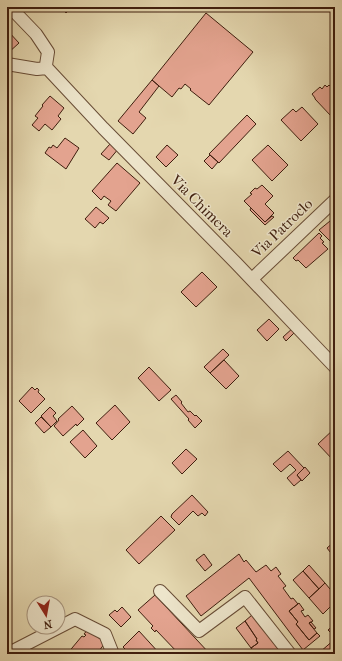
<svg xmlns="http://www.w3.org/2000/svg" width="342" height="661" font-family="'IM FELL French Canon',serif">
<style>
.building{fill:#e3a38f;stroke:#3f1e0e}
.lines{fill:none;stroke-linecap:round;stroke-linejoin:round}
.minor-casing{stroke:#684c36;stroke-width:14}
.minor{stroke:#ede5cb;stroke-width:12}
.labels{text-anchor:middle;stroke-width:3;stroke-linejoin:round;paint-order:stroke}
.street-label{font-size:15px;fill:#3f1e0e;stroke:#ede5cb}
</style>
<rect width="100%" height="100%" fill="#e4d7af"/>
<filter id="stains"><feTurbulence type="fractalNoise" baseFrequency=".005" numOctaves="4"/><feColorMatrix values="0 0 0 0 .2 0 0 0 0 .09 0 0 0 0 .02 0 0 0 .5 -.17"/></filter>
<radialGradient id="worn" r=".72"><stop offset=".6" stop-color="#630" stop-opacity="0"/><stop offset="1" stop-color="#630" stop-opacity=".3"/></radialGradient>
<path class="building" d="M61 7H72L66 13Z
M206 13 253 52 209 105 190 90 191 89 185 84 181 89 179 88 172 97 152 80Z
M7 30 19 43 8 53 7 52Z
M152 80 159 86 139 112 146 118 133 134 118 121Z
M335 81V112L331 116 315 99V98L312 94 320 87 322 89 325 85 327 87 329 85 330 86Z
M50 96 64 108 58 116 61 119 52 130 45 124 39 131 32 125 38 118 35 116 43 106 42 105Z
M302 107 318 124 301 141 281 120 293 109 296 112Z
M247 115 256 124 219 163 209 154Z
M65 138 79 148 66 169 45 153 49 147 51 148 53 145 57 148Z
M110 144 112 146 119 148 109 160 101 154Z
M167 145 178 155 166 167 156 157Z
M268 145 288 165 272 181 252 160Z
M210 155 218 162 212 169 204 161Z
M117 163 140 183 116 211 108 205 111 201 104 196 101 200 92 191Z
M262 185 273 196 265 204 274 213 265 222 244 201 252 194 250 193 255 188 257 189Z
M96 207 109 218 103 224 100 222 95 228 85 219Z
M251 208 265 222 272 216 274 217 265 225 250 210Z
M330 221 335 227V231L332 233 335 236V242L333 244 319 230Z
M319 233 322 236 320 238 324 242 322 243 328 249 306 268 298 260 296 261 293 258Z
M202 272 217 287 196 307 181 292Z
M269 319 279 329 267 341 257 330Z
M294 327 297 330 286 341 283 337Z
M223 349 229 355 210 373 204 367Z
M224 360 239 376 226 389 210 373Z
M149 367 171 390 159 401 138 378Z
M32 387 35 390 37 388 39 390 38 392 45 399 31 413 19 401Z
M176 395 182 402 181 403 188 412 190 411 195 416 196 415 202 421 195 428 188 420 189 419 171 399Z
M115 405 130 422 112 440 96 423Z
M72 406 84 419 77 426 76 424 63 436 54 426 59 420 58 419Z
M50 407 56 413 53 416 57 421 51 427 41 416Z
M41 417 51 427 44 433 35 423Z
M335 428V435L334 436 335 437 334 461 318 444Z
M83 430 97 446 85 458 70 442Z
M186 449 197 459 182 474 172 463Z
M288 451 304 468 297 475 301 480 294 486 287 478 296 470 290 464 281 472 273 464Z
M305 467 310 473 302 481 297 475Z
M192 495 208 512 205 516 202 513 198 516 193 511 179 525 171 517 172 514Z
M161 516 175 530 139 564 126 550Z
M334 542 335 543V556L334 557 327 548Z
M204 554 212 565 205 571 196 560Z
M239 554 244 562 246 560 256 572 266 565 271 571 276 567 281 574 278 576 286 586 283 588 291 599 293 598 298 604 289 611 298 622 296 624 309 640 317 633 320 636 303 650 249 578 201 616 186 596Z
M309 565 325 583 319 589 303 571Z
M303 571 319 589 309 598 293 580Z
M325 583 335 595V602L323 614 309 598Z
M155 595 210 654H179L156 630 155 632 151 628 153 626 138 610Z
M299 603 304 610 301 611 305 617 308 615 313 621 309 623 317 633 309 640 296 624 298 622 289 611Z
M122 607 131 617 121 627 109 615 115 610 117 612Z
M335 614V622L331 617Z
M252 615 282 654H256L251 648 258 643 256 640 257 639 245 621Z
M245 621 257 639 256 640 258 643 251 648 236 628Z
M311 622 316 628 314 629 309 623Z
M335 624V636H334L328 630Z
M89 628 95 635 105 643 99 651 101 652 99 654H67L82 636 84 637 86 635 84 634Z
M139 631 160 654H130L123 647Z
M335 639V648L330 652 329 651 324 654H321L320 652Z"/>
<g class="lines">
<defs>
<path id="minor" d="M10 7 36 34 48 52 46 65 47 68
M7 64 37 69 47 68
M47 68 103 128 236 263 335 367
M252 279 335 200
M160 591 199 631 245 597 290 654
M7 654 75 619 105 634 113 654"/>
</defs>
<use href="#minor" class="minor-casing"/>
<use href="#minor" class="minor"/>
</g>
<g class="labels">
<g class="street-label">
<text transform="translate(202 206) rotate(45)" y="5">Via Chimera</text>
<text transform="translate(282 228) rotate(-44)" y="5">Via Patroclo</text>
</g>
</g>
<rect width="342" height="661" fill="none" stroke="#e4d7af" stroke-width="24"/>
<rect x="8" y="8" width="326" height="645" fill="none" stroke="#3f1e0e" stroke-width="2"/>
<rect x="12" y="12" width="318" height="637" fill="none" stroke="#3f1e0e"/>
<g transform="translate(46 615) rotate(169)"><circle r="19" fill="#ede5cb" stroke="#a7957f"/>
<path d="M0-3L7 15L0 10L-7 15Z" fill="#8f2418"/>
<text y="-6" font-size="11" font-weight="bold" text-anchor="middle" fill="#3f1e0e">N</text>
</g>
<rect width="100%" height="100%" filter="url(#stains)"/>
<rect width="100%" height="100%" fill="url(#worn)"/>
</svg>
